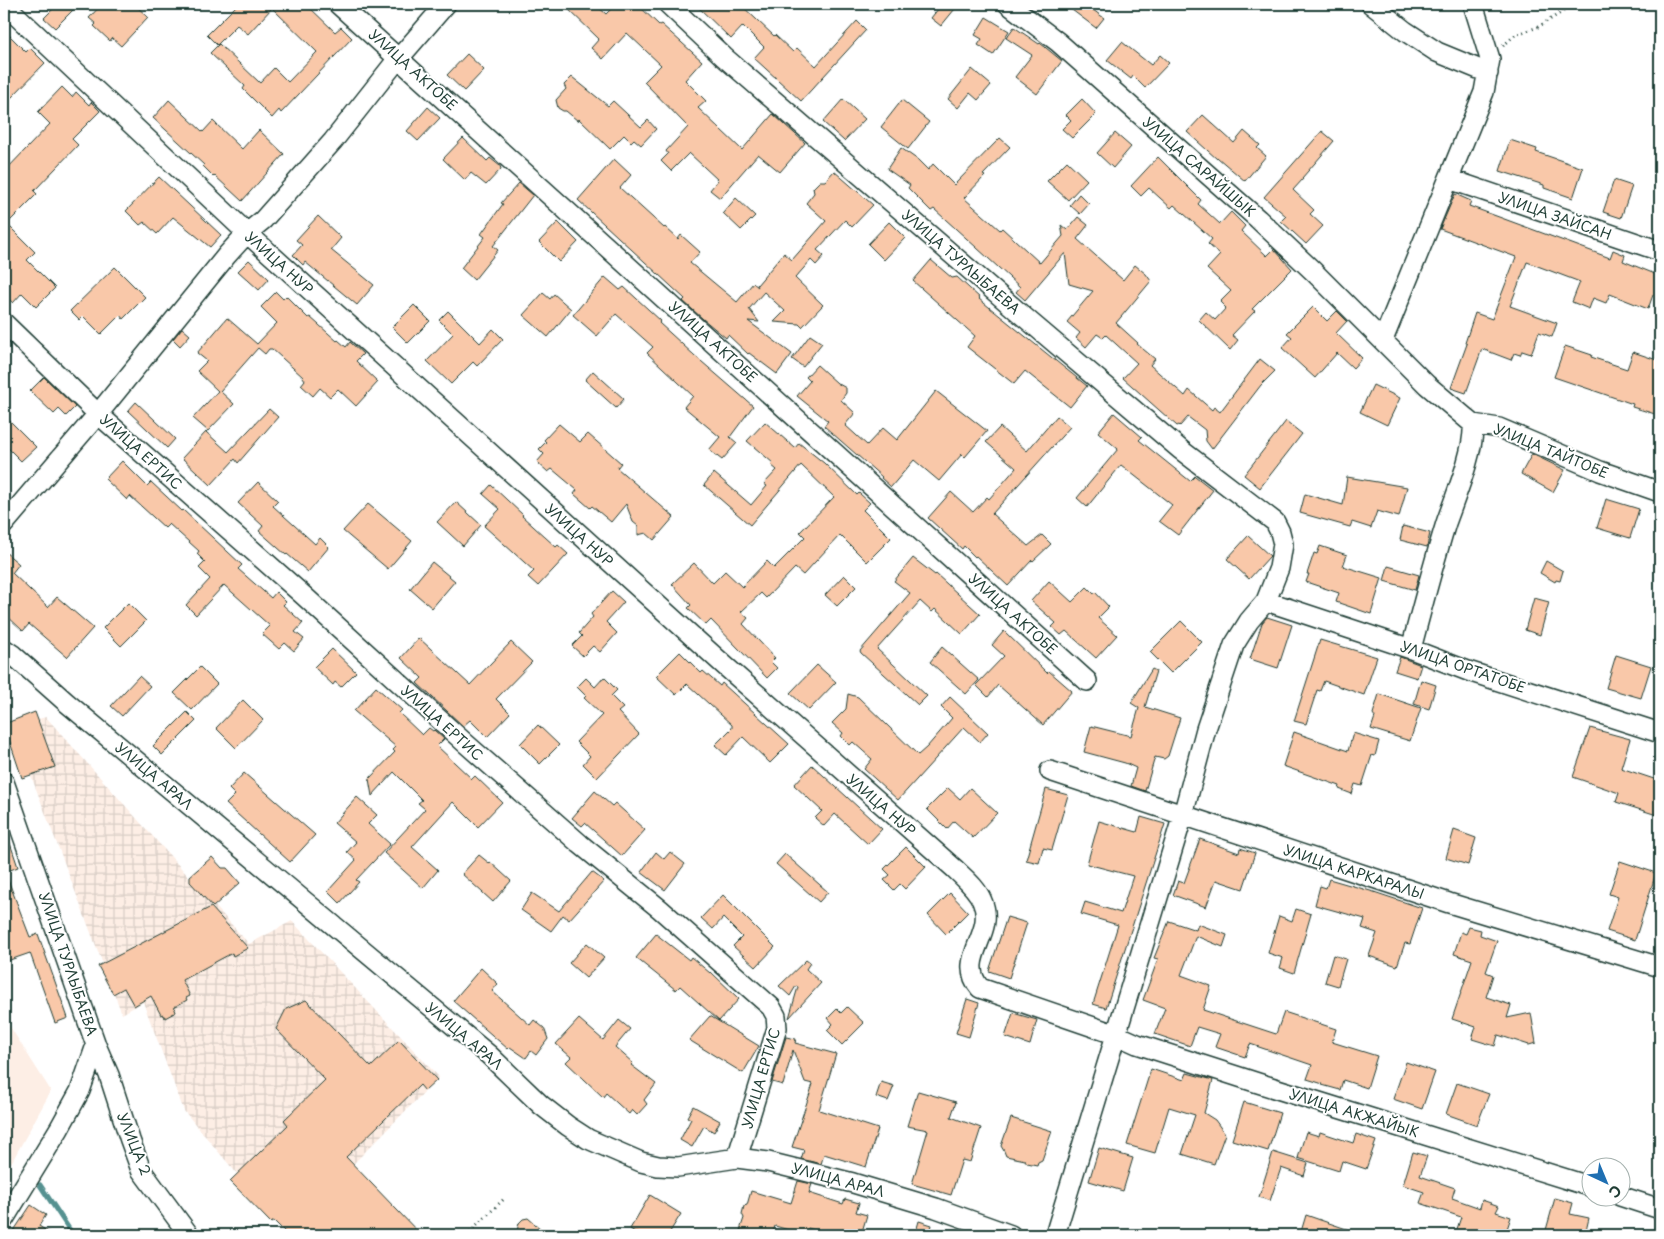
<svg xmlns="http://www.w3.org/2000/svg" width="1664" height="1239" font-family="'Playpen Sans',sans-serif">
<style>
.built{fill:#fdeee5}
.industrial{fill:url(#industrial-grid)}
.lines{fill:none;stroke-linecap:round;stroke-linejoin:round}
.stream{stroke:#549190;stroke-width:5}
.building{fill:#f9c8a9;stroke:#1f3d34}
.street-casing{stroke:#1f3d34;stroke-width:22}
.path{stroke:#1f3d34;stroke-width:3;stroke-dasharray:1 4;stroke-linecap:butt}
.street{stroke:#fff;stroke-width:19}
.labels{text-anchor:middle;stroke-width:4;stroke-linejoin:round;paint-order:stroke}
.street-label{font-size:14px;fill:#1f3d34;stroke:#fff}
</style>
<defs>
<pattern id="industrial-grid" width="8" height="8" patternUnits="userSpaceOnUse" patternTransform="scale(1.25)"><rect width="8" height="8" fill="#fdeee5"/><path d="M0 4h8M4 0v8" fill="none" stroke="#d8cdc5"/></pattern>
</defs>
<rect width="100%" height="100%" fill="#fff"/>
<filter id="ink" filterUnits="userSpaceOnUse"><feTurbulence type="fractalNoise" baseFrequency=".02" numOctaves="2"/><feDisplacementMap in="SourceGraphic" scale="10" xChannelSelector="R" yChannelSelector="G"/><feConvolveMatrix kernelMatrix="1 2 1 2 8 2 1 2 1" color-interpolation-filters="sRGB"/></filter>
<g filter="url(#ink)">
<path class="built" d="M4 1017 51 1091 4 1176Z"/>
<path class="industrial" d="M46 717 249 944 292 921 439 1077 286 1232 184 1111 143 1002 122 1014 12 726Z"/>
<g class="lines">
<path class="stream" d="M40 1185 73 1235"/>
</g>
<path class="building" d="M58 4H79L55 28 44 18Z
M102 4H134L148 17 121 46 112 38 110 41 94 26 96 24 89 18Z
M238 4H306L335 32 341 27 352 38 281 113 279 110 272 118 243 89 245 86 210 53 219 44 260 83 274 68 288 82 317 52 272 8 248 34 237 25 217 45 207 35Z
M563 4H595L606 14 616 4H637L659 25 661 24 702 61 685 80 706 101 698 108 742 150 773 114 805 143 780 172 758 154 720 198 710 190 718 180 689 153 671 171 661 161 668 154 666 151 688 127 644 82 661 65 627 33 603 59 591 48 599 39Z
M695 4H740L774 36 775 35 793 52 797 48 816 66 857 21 866 30 801 101 754 58 764 47 743 26 731 39Z
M942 4H959L941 26 931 18Z
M1064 4H1085L1104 18 1096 28Z
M986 17 1009 31 993 55 978 45 982 39 975 35Z
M1014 27 1039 44 1040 43 1062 61 1037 94 1015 77 1032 55 1006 38Z
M4 30 26 52 30 48 45 63 11 98 4 90Z
M1122 42 1151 65 1160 55 1169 63 1145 88 1133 76 1131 79 1107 60Z
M467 54 484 70 464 91 447 75Z
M972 69 991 85 978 100 970 93 958 108 948 99Z
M572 77 608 106 613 101 641 127 648 120 656 129 641 145 634 139 631 142 624 135 610 149 579 119 578 121 566 111H563L558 108 556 100 566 89 564 85Z
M62 87 72 97 76 92 89 105 91 102 100 111 72 139 78 145 34 191 37 194 7 224 35 252 27 260 55 288 36 307 22 293 13 303 4 295V172L50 124 38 112Z
M843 99 865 119 844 141 823 122Z
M1082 99 1096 114 1072 138 1062 129 1071 120 1066 115Z
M169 100 203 132 213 121 242 149 259 130 284 154 242 201 215 176 214 177 203 166 204 165 153 118Z
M902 100 929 122 908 149 881 127Z
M428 107 440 118 418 141 407 131Z
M1203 115 1234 143 1244 131 1260 145 1257 148 1266 156 1245 181 1218 158 1217 159 1187 132Z
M1322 131 1334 141 1302 178 1303 179 1293 190 1314 210 1310 214 1323 226 1306 244 1281 221 1286 216 1264 197Z
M1115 133 1131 147 1113 168 1097 153Z
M463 138 487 161 490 158 500 166 501 169 486 185 471 173 465 180 443 159Z
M1000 138 1010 147 983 175 985 176 964 198 1000 230 1002 228 1040 263 1063 236 1061 225 1067 230 1078 217 1088 225 1077 239 1123 280 1135 265 1146 274 1151 281 1116 323 1138 343 1137 344 1155 359 1150 365 1185 396 1189 390 1212 410 1214 407 1220 412 1260 359 1275 371 1261 385 1212 449 1206 441 1205 430 1188 417 1180 426 1179 425 1177 426 1123 378 1137 363 1106 335 1103 338 1097 334 1086 347 1076 338 1080 333 1067 322 1093 291 1069 284 1065 253 1025 300 1016 292 1020 287 934 209 931 211 908 188 910 185 887 169 901 148 918 160 928 170 933 164 954 185Z
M1510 140 1537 149 1536 152 1583 168 1573 198 1544 188V185L1500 171Z
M1158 157 1201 200 1198 204 1220 224 1231 212 1245 226 1241 231 1267 256 1274 249 1292 269 1252 309 1255 311 1232 335 1238 340 1230 350 1199 320 1206 312 1215 320 1226 308 1220 302 1231 291 1207 269 1220 255 1208 244 1212 239 1174 205 1171 208 1149 188 1141 196 1131 186Z
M614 159 631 175 620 188 664 228 665 227 678 239 681 235 700 252 690 263 737 302 753 283 758 287 757 285 784 253 792 260 826 221 806 203 814 193 813 188 820 181H825L834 171 873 205 852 227 845 220 817 250 824 256 816 265 811 260 795 278 823 305 802 327 799 324 774 322 785 311 764 292 749 309 759 322 748 321 792 354 777 374 749 353 748 354 728 335 726 338 703 319 683 301 685 299 578 200Z
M1067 161 1087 180 1068 200 1047 181Z
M159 177 221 235 210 247 173 217 157 234 144 222 140 225 126 211Z
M1614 180 1632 186 1621 218 1603 212Z
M519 183 533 195 493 246 498 250 474 280 461 268 485 237 481 234 503 204 501 203Z
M1079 194 1089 204 1080 214 1070 205Z
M1455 194 1471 201 1469 206 1610 258 1613 250 1625 255 1623 261 1660 276V298L1653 295 1648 309 1610 294 1606 303 1593 298 1589 309 1572 302 1580 282 1527 262 1510 306 1557 323 1552 337 1539 332 1531 354 1522 351 1520 355 1514 353 1511 360 1482 349 1466 393 1451 388 1467 344 1465 343 1475 313 1492 319 1516 257 1440 229Z
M736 198 755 216 741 230 723 213Z
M318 216 341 238 331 250 374 285 357 305 305 262 303 265 293 255 302 245 296 240Z
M558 222 578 242 559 262 539 242Z
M889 222 905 238 884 260 868 244Z
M249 260 269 279 259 290 238 271Z
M931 260 952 278 957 277 980 298 979 299 1087 386 1070 407 1025 371 1014 384 967 347 975 336 913 281Z
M115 267 145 297 123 319 120 315 101 334 83 316 79 320 70 311Z
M605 277 620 290 624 287 661 321 659 323 694 355 753 406 730 437 737 443 722 460 709 450 720 437 684 407 693 396 647 353 653 347 616 314 597 336 573 315Z
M276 292 283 299 286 296 308 318 310 317 337 341 338 340 346 347 350 342 363 354 356 361 378 382 356 406 338 389 330 397 320 388 313 396 301 385 305 380 303 377 272 349H269L265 354 258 348 220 391 234 404 208 431 193 418 218 391 197 371 207 361 197 353 227 318 257 344 277 323 261 307Z
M543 293 550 299 554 294 571 309 548 337 523 315Z
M414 305 430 321 408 343 392 327Z
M1313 307 1327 321 1337 311 1347 321 1336 333 1362 358 1353 368 1337 353 1315 378 1282 348 1292 337 1287 333Z
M448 311 480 343 493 329 503 339 477 366 473 362 451 384 427 361 453 334 439 320Z
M182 328 190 335 180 346 173 339Z
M810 335 822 343 803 367 792 359Z
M1565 346 1592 355 1591 357 1627 369 1633 352 1660 361V397L1655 414 1632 407 1633 404 1554 377Z
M817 365 837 383 846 388V393L841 400 855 413 845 425 867 445 883 428 897 440 936 391 987 431 965 457 962 454 939 481 914 460 891 487 881 478 882 477 824 426 828 421 797 396 810 381 806 377Z
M593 371 624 399 616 408 585 380Z
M44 377 75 407 66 416 59 409 54 414 30 391Z
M1373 385 1400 398 1387 425 1360 412Z
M136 402 175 439 167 448 128 411Z
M269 409 278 417 238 463 235 459 211 485 182 458 206 432 228 452Z
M1114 413 1142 437 1139 440 1190 481 1195 476 1213 490 1178 535 1159 521 1172 505 1121 465 1087 507 1077 498 1118 449 1098 432Z
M4 415 36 447 21 461 4 444Z
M1057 416 1070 427 992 514 1028 546 1042 535 1051 544 1033 561 1032 560 1008 586 976 556 975 557 964 546 962 549 928 518 951 492 973 512 987 497 989 499 1016 468 986 442 1000 427 1027 451Z
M1286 421 1302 434 1260 488 1244 475Z
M765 422 795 448 799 443 824 463 857 495 859 493 870 503 863 510 891 538 867 562 840 535 803 575 795 568 766 598 761 593 741 612 748 618 743 624 775 658 771 662 777 668 767 678 711 620 706 625 688 608 691 605 672 584 694 563 713 583 725 571 742 587 767 561 774 568 805 537 800 532 834 497 801 465 750 525 704 485 714 473 751 505 767 486 764 484 777 470 771 465 773 463 747 441Z
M559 424 580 442 588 434 621 463 617 468 674 517 654 540 646 533 638 535V526L633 522 626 504 611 522 592 506 590 508 574 494 577 490 552 469 548 472 537 462 544 454 539 449 546 442 544 440Z
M1532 454 1565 470 1553 492 1521 474Z
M122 461 147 486 151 482 182 511 183 510 242 565 238 569 271 598 276 592 286 602 283 605 303 623 295 632 304 639 294 651 285 643 279 649 262 634 270 626 224 585 196 615 186 605 210 579 199 568 205 562 197 554 199 551 169 524 165 528 130 496 127 500 105 479Z
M1347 477 1407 487 1399 517 1377 511 1371 528 1352 522 1350 527 1300 513 1305 494 1343 505Z
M258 482 278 501 273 506 315 544 320 538 329 547 308 572 287 554 286 555 259 531 263 526 238 503Z
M491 485 523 515 522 516 556 547 558 545 568 554 538 586 528 577 534 571 484 526 500 509 483 494Z
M1606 499 1639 509 1630 538 1597 528Z
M456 502 481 525 463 546 437 522Z
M368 504 412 541 388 569 343 531Z
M1403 526 1430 533 1427 547 1400 540Z
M1248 536 1270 556 1249 579 1227 559Z
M1320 546 1347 555 1343 566 1382 578 1371 614 1336 602 1339 593 1306 582 1309 574H1307L1314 553 1317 554Z
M4 551 19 564 12 573 48 607 57 597 93 628 67 657 29 624 23 631 4 613Z
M913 558 935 575 936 574 980 614 962 634 935 609 932 612 920 601 877 649 927 696 918 705 861 653 860 651 910 593 894 581Z
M1546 561 1563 571 1560 581 1556 580 1555 582 1540 573Z
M432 562 455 581 432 608 410 589Z
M1388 566 1419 575 1415 590 1384 581Z
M844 575 856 587 837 606 825 595Z
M1049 581 1072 602 1087 587 1094 594 1095 592 1109 607 1098 618 1117 635 1096 658 1066 631 1061 635 1052 627 1056 623 1031 601Z
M612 591 624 602 606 622 617 633 600 652 593 646 583 656 572 646 582 636 579 633 593 617 591 614Z
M1534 598 1549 602 1540 635 1525 630Z
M128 603 146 621 121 646 103 628Z
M1267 617 1292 625 1278 668 1250 659 1262 623Z
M1181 621 1202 642 1171 673 1150 652Z
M1004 631 1047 673 1049 671 1072 691 1043 725 998 685 988 697 976 685 1004 656 992 645Z
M419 638 470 685 511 642 532 662 496 699 510 713 487 737 470 720 463 726 417 683 422 678 401 658Z
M1320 640 1377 657 1364 695 1324 681 1320 691 1317 690 1306 724 1294 721Z
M942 647 979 680 966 694 930 662Z
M332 649 356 672 341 687 335 682 333 685 314 667Z
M680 652 701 673 703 671 720 686 722 683 789 744 770 763 743 737 726 755 715 745 732 728V725L687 684 676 695 656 676Z
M1616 655 1651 666 1641 698 1606 688Z
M1400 657 1421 665 1417 678 1395 671Z
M817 665 836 682 809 710 790 693Z
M200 667 217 684 192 710 174 693Z
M1152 669 1156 671 1145 707 1180 718 1168 756 1164 759 1155 757 1145 791 1131 786 1136 768 1125 763 1084 752 1091 726 1131 736 1139 708 1131 703Z
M139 676 150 686 122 716 111 706Z
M604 677 617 690 611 696 623 708 618 712 639 734 597 778 583 764 590 756 576 742 602 715 584 698 586 696 577 687 586 678 595 687Z
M1421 680 1436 685 1429 709 1414 704Z
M376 687 402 710 399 713 422 735 429 728 433 731 434 730 444 739 437 746 472 779 475 776 502 802 478 827 453 802 412 847 438 870 423 888 384 853 425 809 418 803 422 800 394 772 372 796 369 779 395 752 393 750 396 747 354 711Z
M848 694 858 697 918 755 927 747 952 718 941 707 950 697 988 733 980 742 964 727 898 800 864 769 872 759 853 742 850 745 841 736 843 733 832 723 846 709Z
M1379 694 1421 708 1410 741 1371 729 1375 717 1373 714Z
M243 700 263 720 236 748 216 728Z
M35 712 55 767 22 778 4 724Z
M187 712 196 721 162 755 153 746Z
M538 725 559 745 540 764 520 744Z
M1590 728 1630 739 1621 768 1660 781V816L1616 802 1619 793 1573 777Z
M1294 732 1348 751 1353 733 1379 741 1375 756 1372 755 1362 786 1355 784 1352 794 1339 789 1340 786 1283 766Z
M812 765 882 829 868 844 835 814 824 826 815 818 822 811 794 785Z
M244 773 315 835 290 862 226 804 235 795 229 789Z
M948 788 960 799 970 788 997 813 973 838 954 821 947 829 927 809Z
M1046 789 1068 795 1052 850 1043 848 1039 863 1026 860Z
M595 791 612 806 615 803 645 830 622 856 585 823 582 826 572 818Z
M357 797 377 815 368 824 390 844 356 880 359 882 340 903 328 891 356 860 347 852 356 842 334 823Z
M1141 817 1165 824 1106 1008 1093 1004 1118 925 1081 914 1085 902 1121 913 1133 876 1087 864 1099 821 1137 832Z
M1454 830 1476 838 1468 865 1446 858Z
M6 831 18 867 5 872 30 937 38 934 68 1018 55 1023 30 953 4 962V832Z
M1200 839 1239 853 1240 848 1255 853 1243 889 1216 880 1206 907 1173 895 1178 881 1184 883Z
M906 847 926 867 905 889 900 884 894 890 884 880 890 875 884 869Z
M656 852 664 859 670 852 685 864 665 890 641 872Z
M785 854 828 892 819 902 776 864Z
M479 855 489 863 490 862 511 881 493 902 462 874Z
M212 857 222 868H227L240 883 213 907 190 882V876Z
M1620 861 1656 873 1635 940 1607 931 1618 897 1609 894Z
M592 872 604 881 569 920 563 915 551 931 521 910 532 893 559 911Z
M1329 879 1374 892 1422 908 1410 944 1405 943 1397 966 1369 956 1377 933 1362 928 1365 919 1315 905 1320 886 1326 888Z
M950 893 968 912 946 934 928 915Z
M723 895 775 947 756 967 733 946 742 937 723 918 713 929 701 918Z
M211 907 248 948 233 956 232 953 182 980 190 996 186 998 187 1000 174 1007 176 1012 165 1018 163 1014 161 1015 151 996 134 1006 124 988 113 994 98 966Z
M1296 909 1311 914 1294 973 1280 968 1283 958 1268 953 1279 916 1292 921Z
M1007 917 1027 923 1009 978 989 971Z
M1169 921 1196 930 1198 924 1227 935 1223 947 1196 936 1181 975 1211 986 1203 1010 1276 1034 1284 1012 1336 1029 1332 1042 1377 1056 1367 1088 1343 1080 1340 1090 1322 1085 1323 1084 1307 1079 1312 1065 1250 1044 1245 1057 1215 1047 1220 1034 1197 1027 1190 1046 1155 1034 1165 1008 1143 1000 1158 959 1154 958Z
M1469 927 1481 930 1480 935 1497 941 1486 972 1493 975 1486 997 1511 1005 1507 1018 1531 1013 1536 1043 1529 1045 1498 1035 1495 1046 1472 1039 1476 1027 1452 1019 1472 960 1454 954 1461 932 1466 934Z
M656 934 689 960 691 957 710 973 711 972 739 999 719 1021 680 986 676 990 636 958Z
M587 943 604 958 586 978 569 963Z
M1333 955 1346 959 1338 986 1325 982Z
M806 960 810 963 806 969 821 983 789 1018 798 987 796 986 790 996 779 986Z
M481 968 498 984 492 991 530 1025 534 1020 544 1028 548 1039 536 1055 531 1051 526 1058 510 1047 508 1049 453 1001Z
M967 999 979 1003 969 1037 956 1033Z
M306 1000 371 1067 399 1040 437 1080 425 1091 420 1085 346 1157 421 1235H288L274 1221 271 1223 230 1181 288 1125 284 1120 325 1080 276 1029 286 1009Z
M847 1007 864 1023 842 1045 827 1030 833 1024 828 1018 837 1009 841 1013Z
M1013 1013 1037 1020 1030 1045 1005 1037Z
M710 1016 759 1046 743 1073 689 1040Z
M579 1019 603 1040 619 1020 630 1029 615 1047 633 1063 631 1065 656 1084 644 1100 647 1104 637 1115 632 1110 629 1114 606 1093 603 1097 566 1062 571 1057 556 1044Z
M786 1037 796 1039 795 1043 836 1054 819 1110 878 1129 866 1167 824 1154 821 1164 801 1159 804 1150 792 1147 813 1084 805 1082 793 1050 783 1085 772 1082Z
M1406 1062 1435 1072 1422 1109 1393 1099Z
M1151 1069 1184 1080 1187 1073 1213 1080 1204 1113 1215 1120 1225 1134 1214 1164 1182 1154 1195 1115 1169 1107 1155 1153 1127 1145Z
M881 1082 894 1086 888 1101 876 1097Z
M1457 1083 1489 1094 1477 1125 1446 1114Z
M918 1091 956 1102 951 1117 981 1128 970 1162 962 1160 951 1195 912 1184 928 1130 907 1126Z
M1244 1102 1280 1113 1268 1151 1232 1140Z
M693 1106 720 1121 714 1132 704 1126 692 1147 680 1140 691 1119 687 1117Z
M1011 1118 1052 1131 1042 1160 1038 1162 1037 1165 1027 1163 1025 1160 1006 1156 1004 1151 1001 1146Z
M1306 1132 1319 1136 1320 1132 1353 1143 1356 1134 1376 1141 1366 1169 1342 1161 1339 1171 1298 1158Z
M1099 1148 1133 1158 1123 1191 1089 1181Z
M1273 1152 1308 1163 1304 1176 1281 1168 1270 1201 1259 1197Z
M1413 1152 1427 1156 1420 1176 1455 1188 1452 1198 1480 1208 1482 1200 1499 1206 1496 1212 1511 1217 1505 1235H1455L1461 1217 1420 1203 1424 1192 1403 1185Z
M798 1181 812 1184 809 1193 843 1204 845 1199 859 1203 856 1212 867 1215 861 1235H831L808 1228 806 1235 775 1226 772 1235H759L740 1230 744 1218 742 1214 744 1206 747 1205 751 1191 791 1203Z
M650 1195 681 1214 668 1235H640L630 1229Z
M1555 1198 1573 1203 1570 1214 1589 1218 1585 1235H1564L1546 1230Z
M31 1205 46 1215 39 1226 53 1235H11Z
M1306 1215 1355 1232V1235H1300Z
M528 1218 548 1235H516L519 1223 523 1219Z
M919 1221 932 1225 929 1235H915Z"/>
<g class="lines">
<defs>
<path id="street" d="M4 4 247 233 724 665 955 869C964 878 977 888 982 901 997 934 955 958 980 988L1117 1035 1137 1044 1258 1083 1592 1187
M338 4 1087 681
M668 4 724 57 1022 315 1181 450 1275 522 1280 532 1283 544 1279 568 1266 601 1249 621 1234 645 1206 729 1183 815 1055 1235
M1008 4 1058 42 1258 219 1313 271 1427 385 1473 424 1499 428 1600 471 1660 492
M1371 4 1405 31 1437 52 1488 73
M1449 179 1660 251
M4 323 98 414 303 595 464 742 580 844 660 909 771 1007 776 1016 777 1028 737 1158
M1383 340 1484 92 1490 59 1473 4
M4 524 98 414 227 255 247 233 263 220 333 141 393 65 446 4
M1266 601 1411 649 1468 671 1660 733
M4 649 13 655 67 703 489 1055 541 1105 568 1126 588 1139 641 1162 658 1166 678 1167 737 1158 768 1162 853 1183 936 1208 1011 1235
M1411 649C1422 607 1433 565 1446 523 1455 497 1475 450 1473 424
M1050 771 1449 903 1660 967
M4 782 96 1045 109 1075 130 1140 141 1170 189 1235
M1620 1196 1660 1209
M4 1219 59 1129 80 1091 96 1045"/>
</defs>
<use href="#street" class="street-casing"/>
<path class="path" d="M1503 46 1515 35 1538 27 1575 4
M466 1235 505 1198"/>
<use href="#street" class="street"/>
</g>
</g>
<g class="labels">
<g class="street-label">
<text transform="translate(413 70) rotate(42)" y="5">УЛИЦА АКТОБЕ</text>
<text transform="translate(1199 167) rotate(41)" y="5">УЛИЦА САРАЙШЫК</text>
<text transform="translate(1555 216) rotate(19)" y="5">УЛИЦА ЗАЙСАН</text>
<text transform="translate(961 262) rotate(41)" y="5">УЛИЦА ТУРЛЫБАЕВА</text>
<text transform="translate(279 263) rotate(42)" y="5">УЛИЦА НУР</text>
<text transform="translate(713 342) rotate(42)" y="5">УЛИЦА АКТОБЕ</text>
<text transform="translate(1551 451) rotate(22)" y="5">УЛИЦА ТАЙТОБЕ</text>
<text transform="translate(141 452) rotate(42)" y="5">УЛИЦА ЕРТИС</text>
<text transform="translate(579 535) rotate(42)" y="5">УЛИЦА НУР</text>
<text transform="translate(1013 614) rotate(42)" y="5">УЛИЦА АКТОБЕ</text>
<text transform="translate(1463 667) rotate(19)" y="5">УЛИЦА ОРТАТОБЕ</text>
<text transform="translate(442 723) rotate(42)" y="5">УЛИЦА ЕРТИС</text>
<text transform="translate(154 776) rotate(40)" y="5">УЛИЦА АРАЛ</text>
<text transform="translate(881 805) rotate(41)" y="5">УЛИЦА НУР</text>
<text transform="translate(1354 872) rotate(18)" y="5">УЛИЦА КАРКАРАЛЫ</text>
<text transform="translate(68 964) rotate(71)" y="5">УЛИЦА ТУРЛЫБАЕВА</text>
<text transform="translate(464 1036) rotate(40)" y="5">УЛИЦА АРАЛ</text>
<text transform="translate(761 1078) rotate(-74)" y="5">УЛИЦА ЕРТИС</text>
<text transform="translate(1354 1113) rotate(17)" y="5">УЛИЦА АКЖАЙЫК</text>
<text transform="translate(134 1144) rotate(68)" y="5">УЛИЦА 2</text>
<text transform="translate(838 1180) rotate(15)" y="5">УЛИЦА АРАЛ</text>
</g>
</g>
<rect width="1664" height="1239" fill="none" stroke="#fff" stroke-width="20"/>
<rect x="10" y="10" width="1644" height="1219" fill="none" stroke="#1f3d34" stroke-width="2" filter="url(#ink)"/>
<g transform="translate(1606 1182) rotate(136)"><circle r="24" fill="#ffffff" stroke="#a5b1ae"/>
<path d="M0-4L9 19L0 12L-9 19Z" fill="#1f6fb2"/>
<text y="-8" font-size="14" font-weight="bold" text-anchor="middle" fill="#1f3d34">С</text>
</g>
</svg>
